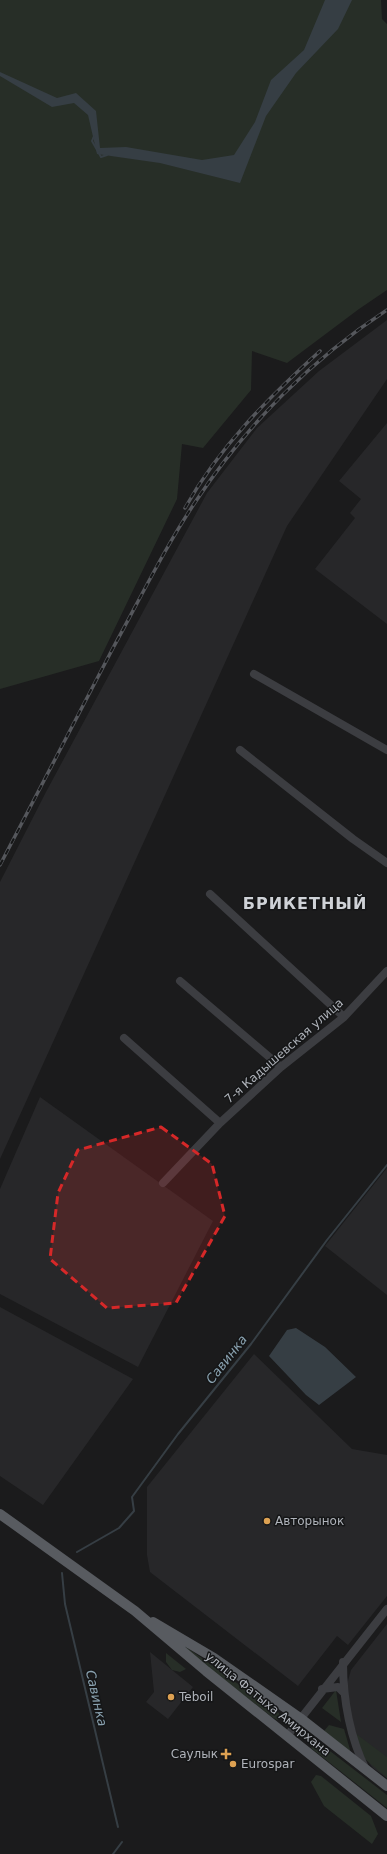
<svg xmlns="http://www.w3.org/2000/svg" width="387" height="1854" font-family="'DejaVu Sans',sans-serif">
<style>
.built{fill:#272729}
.green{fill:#272e27}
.water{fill:#363e44}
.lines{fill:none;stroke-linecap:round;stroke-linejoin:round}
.stream{stroke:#363e44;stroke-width:2}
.minor{stroke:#3c3d41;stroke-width:8}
.major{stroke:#585b60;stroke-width:10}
.rail-casing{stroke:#55575c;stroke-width:3.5}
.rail{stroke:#151617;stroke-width:2;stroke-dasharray:6;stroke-linecap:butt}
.marked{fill:#d62828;fill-opacity:0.2;stroke:#d62828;stroke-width:3;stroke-dasharray:8 5;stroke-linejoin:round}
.poi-dot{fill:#dda152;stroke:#151617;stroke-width:1.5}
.labels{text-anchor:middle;stroke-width:3;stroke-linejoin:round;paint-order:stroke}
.street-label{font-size:12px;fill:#afb3ba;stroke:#151617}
.poi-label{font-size:12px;fill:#afb3ba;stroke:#151617;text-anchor:start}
.water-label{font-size:13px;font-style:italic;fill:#8aa2b0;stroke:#151617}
.district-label{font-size:16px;font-weight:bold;letter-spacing:1px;fill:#cfd2d7;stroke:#151617}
</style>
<rect width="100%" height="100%" fill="#1b1b1c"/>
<path class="built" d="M387 320V379L287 526 0 1159V882L46 792 207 493 257 428 319 371Z
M387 423V624L315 569 355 518 350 513 361 499 339 481Z
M40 1097 213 1221 138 1367 0 1294V1189Z
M387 1168V1295L325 1246Z
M0 1307 133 1379 43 1505 0 1476Z
M254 1354 352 1449 387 1455V1596L348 1645 337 1636 298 1686 150 1572 147 1555V1487Z
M387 1624V1778L373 1768 360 1751 350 1710 347 1684 351 1670Z
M150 1652 193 1687 168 1719 146 1702 154 1692Z"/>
<path class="green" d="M0 0H381L382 19 387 24V290L359 309 287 363 252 351 251 390 203 448 182 444 177 499 99 661 0 689Z
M182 1644 279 1713 280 1719 277 1720 272 1717 180 1646Z
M166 1653 186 1669 180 1672 172 1670 166 1662Z
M336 1690 341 1722 322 1708Z
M329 1725 344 1729 351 1753 324 1731Z
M355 1733 387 1757V1778L365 1759Z
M317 1741 387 1795V1808L311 1748Z
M316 1775 321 1776 371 1816 378 1834 372 1844 324 1806 311 1782Z"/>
<path class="water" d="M325 0H352L338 29 296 73 266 116 240 183 160 163 97 154 88 115 74 103 52 107 0 76V72L57 98 76 93 96 111 100 148 126 147 202 160 234 155 255 122 271 80 304 50Z
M296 1328 325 1347 356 1377 319 1405 306 1395 269 1356 287 1330Z"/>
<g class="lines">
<path class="stream" d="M94 136 92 141 101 157 107 155
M77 1552 119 1528 134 1511 132 1497 178 1434 251 1344 327 1240 387 1165
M62 1573 65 1604 118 1827
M113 1854 122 1842"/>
<path class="minor" d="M254 674 387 750
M240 750 353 839 387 863
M210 894 344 1017
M180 981 281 1067
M124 1038 220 1123
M163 1183 220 1123 281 1067 344 1017 387 971
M343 1662C343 1701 349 1735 366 1770
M322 1689 338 1687 343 1692
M287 1736 387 1609"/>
<path class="major" d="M0 1514 135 1611 206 1671 387 1816
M153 1622 214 1658 300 1718 387 1786"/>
<defs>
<path id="rail" d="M185 508C219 447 269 397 320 351
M0 865C38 793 75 720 113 648 140 599 165 547 196 501 246 425 312 359 387 310"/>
</defs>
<use href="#rail" class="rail-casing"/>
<use href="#rail" class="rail"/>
</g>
<path class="marked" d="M161 1127 212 1164 225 1216 176 1303 107 1308 50 1259 58 1193 78 1150Z"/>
<g class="poi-dot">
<circle cx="267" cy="1521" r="4"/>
<circle cx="171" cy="1697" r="4"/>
<path d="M224 1748h4v4h4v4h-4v4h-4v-4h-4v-4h4z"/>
<circle cx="233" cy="1764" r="4"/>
</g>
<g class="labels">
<g class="street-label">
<text transform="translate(284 1051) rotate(-41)" y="4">7-я Кадышевская улица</text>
<text transform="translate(268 1704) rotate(39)" y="4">улица Фатыха Амирхана</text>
</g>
<g class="poi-label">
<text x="275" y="1525">Авторынок</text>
<text x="179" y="1701">Teboil</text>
<text x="218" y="1758" text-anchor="end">Саулык</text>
<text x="241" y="1768">Eurospar</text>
</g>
<g class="water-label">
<text transform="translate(226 1359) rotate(-52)" y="5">Савинка</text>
<text transform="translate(97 1698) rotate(77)" y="5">Савинка</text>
</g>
<g class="district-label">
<text x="305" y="909">БРИКЕТНЫЙ</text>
</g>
</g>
</svg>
